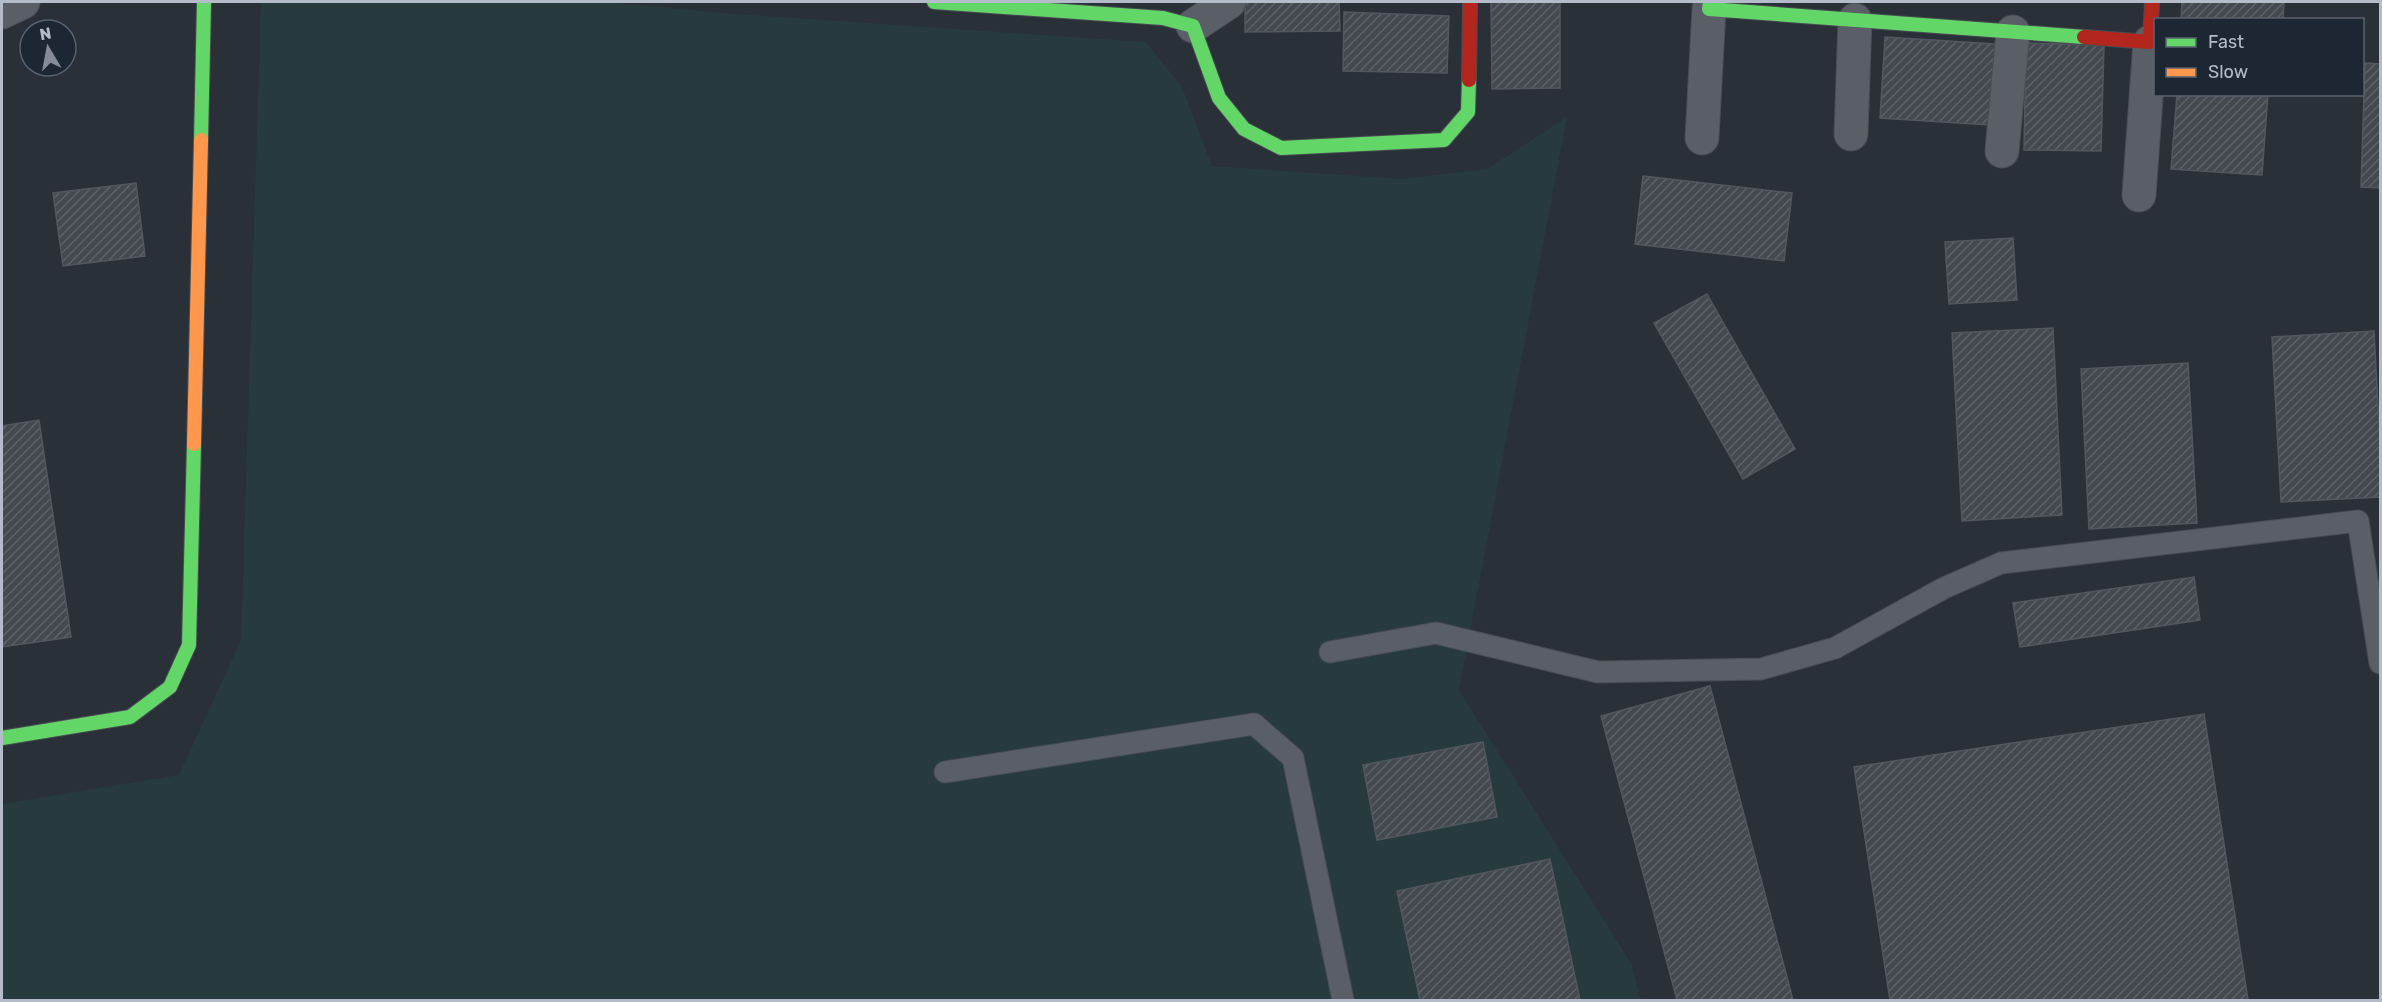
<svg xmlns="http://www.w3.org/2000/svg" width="2382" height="1002" font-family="Rubik,sans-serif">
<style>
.pitch{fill:#273a3e}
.building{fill:url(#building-hatch);stroke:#52575f;stroke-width:1.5}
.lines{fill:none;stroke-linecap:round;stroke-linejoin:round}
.lane-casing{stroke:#484c53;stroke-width:23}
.street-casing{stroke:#484c53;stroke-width:35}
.fast-casing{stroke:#484c53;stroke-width:16}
.slow-casing{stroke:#484c53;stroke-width:16}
.jam-casing{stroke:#484c53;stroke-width:16}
.lane{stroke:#5a5e66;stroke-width:21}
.street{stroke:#5a5e66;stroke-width:33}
.fast{stroke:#63d668;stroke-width:14}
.slow{stroke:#ff974d;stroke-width:14}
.jam{stroke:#b3261e;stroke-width:14}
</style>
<defs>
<pattern id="building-hatch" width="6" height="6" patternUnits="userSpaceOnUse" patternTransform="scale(1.5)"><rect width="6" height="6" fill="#444950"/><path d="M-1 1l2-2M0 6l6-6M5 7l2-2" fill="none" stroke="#5d6168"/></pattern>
</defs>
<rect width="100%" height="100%" fill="#2a3038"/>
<path class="pitch" d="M261 2H609L721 13 1146 42 1182 87 1212 166 1403 179 1487 169 1567 117 1459 690 1631 963 1641 1000H2V804L179 775 241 640Z"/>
<path class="building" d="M1245 2H1339L1340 31 1245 32Z
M1491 2H1560V88L1492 89Z
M2182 2H2284L2283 20H2181Z
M1344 12 1449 16 1447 73 1343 71Z
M1885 37 1995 44 1990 125 1880 118Z
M2026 43 2104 45 2101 151 2024 150Z
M2365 63 2380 64V188L2361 187Z
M2177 94H2268L2262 175 2171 169Z
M1643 176 1792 193 1784 261 1635 244Z
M136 183 145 256 63 266 53 193Z
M2013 238 2017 300 1949 304 1945 242Z
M1707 294 1795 449 1743 479 1654 323Z
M2053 328 2062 515 1962 521 1952 333Z
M2374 331 2380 443V497L2281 502 2272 337Z
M2188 363 2197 523 2089 529 2081 369Z
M39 420 71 637 2 647V607L4 606 2 591V426Z
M2194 577 2200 620 2020 647 2013 603Z
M1710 686 1793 1000H1677L1601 716Z
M2204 714 2248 1000H1890L1854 767Z
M1483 742 1497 817 1377 840 1363 765Z
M1550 859 1580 1000H1420L1397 891Z"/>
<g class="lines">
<defs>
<path id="lane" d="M1330 652 1436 633 1598 672 1761 669 1835 648 1944 588 2001 563 2358 521 2380 663
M945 772 1254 724 1293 758 1343 1000"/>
<path id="street" d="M2 12 23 2
M1193 26 1229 2
M1851 134 1855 20
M1702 138 1709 9
M2002 151 2013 32
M2139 195 2150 42"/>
<path id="fast" d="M934 2 1163 18 1193 26 1219 98 1244 129 1281 148 1444 140 1468 112 1469 80
M1710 2 1709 9 2084 37
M201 140 204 2
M2 738 130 717 170 687 189 645 194 444"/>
<path id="slow" d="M194 444 201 140"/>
<path id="jam" d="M2084 37 2150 42 2152 2
M1469 80 1470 2"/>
</defs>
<use href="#lane" class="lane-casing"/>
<use href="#street" class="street-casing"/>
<use href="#fast" class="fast-casing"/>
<use href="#slow" class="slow-casing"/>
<use href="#jam" class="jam-casing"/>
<use href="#lane" class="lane"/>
<use href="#street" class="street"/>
<use href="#fast" class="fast"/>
<use href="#slow" class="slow"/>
<use href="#jam" class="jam"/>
</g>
<rect width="2382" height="1002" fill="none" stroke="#b4bcc9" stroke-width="6"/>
<rect x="2154" y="18" width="210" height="78" fill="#1d2633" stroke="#59626f" stroke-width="1.5"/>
<rect x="2166" y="38" width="30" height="9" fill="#63d668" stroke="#59626f" stroke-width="1.5"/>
<text x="2208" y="48" font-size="18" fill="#b4bcc9">Fast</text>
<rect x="2166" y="68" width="30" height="9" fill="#ff974d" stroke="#59626f" stroke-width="1.5"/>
<text x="2208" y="78" font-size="18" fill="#b4bcc9">Slow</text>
<g transform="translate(48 48) rotate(350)"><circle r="28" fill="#1d2633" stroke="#59626f" stroke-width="1.5"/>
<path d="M0-4.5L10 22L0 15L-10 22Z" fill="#848b96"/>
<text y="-9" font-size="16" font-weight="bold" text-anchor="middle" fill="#b4bcc9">N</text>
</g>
</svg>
